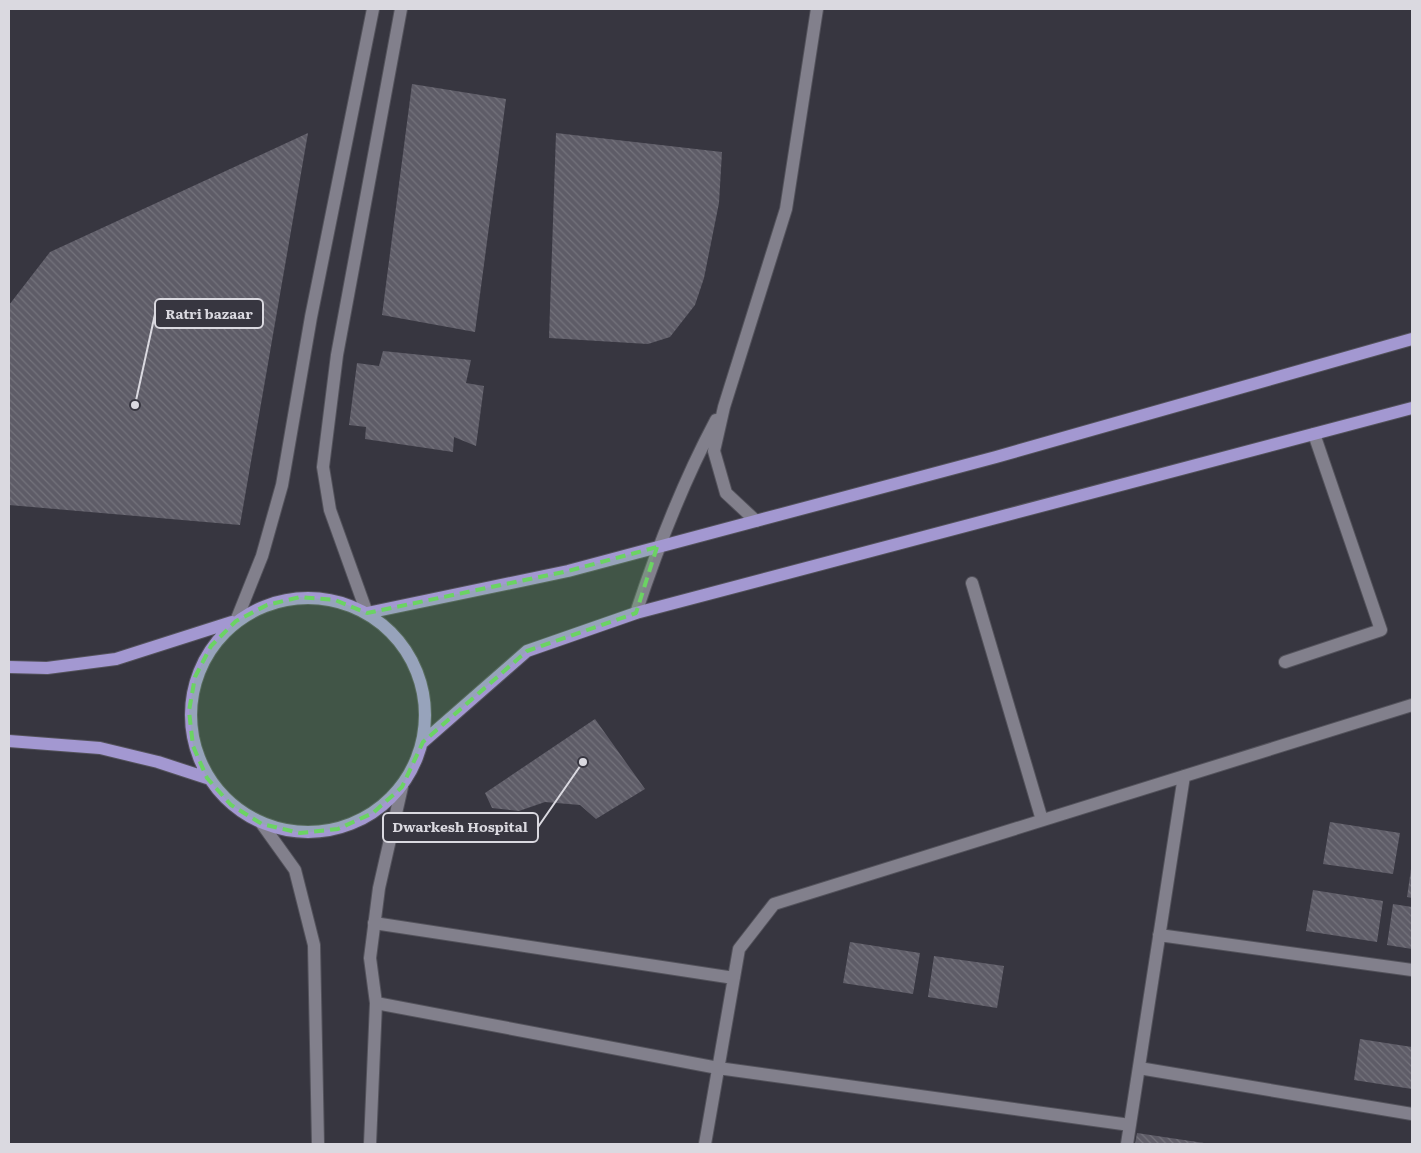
<svg xmlns="http://www.w3.org/2000/svg" width="1421" height="1153" font-family="Literata,serif">
<style>
.building{fill:url(#building-back-hatch)}
.lines{fill:none;stroke-linecap:round;stroke-linejoin:round}
.street-casing{stroke:#53525b;stroke-width:14}
.secondary-casing{stroke:#53525b;stroke-width:14}
.primary-casing{stroke:#53525b;stroke-width:14}
.street{stroke:#82808c;stroke-width:12}
.secondary{stroke:#82808c;stroke-width:12}
.primary{stroke:#a398d1;stroke-width:12}
.marked{fill:#6bd363;fill-opacity:0.2;stroke:#6bd363;stroke-width:4;stroke-dasharray:10 6;stroke-linejoin:round}
.leader{fill:none;stroke:#dad9e0;stroke-width:2}
.callout-dot{fill:#dad9e0;stroke:#373640;stroke-width:2}
.callout{fill:#373640;stroke:#dad9e0;stroke-width:2}
.callout-label{font-size:14px;text-anchor:middle;font-weight:bold;fill:#dad9e0}
</style>
<defs>
<pattern id="building-back-hatch" width="6" height="6" patternUnits="userSpaceOnUse" patternTransform="scale(1.25)"><rect width="6" height="6" fill="#5e5c67"/><path d="M-1 5l2 2M0 0l6 6M5-1l2 2" fill="none" stroke="#74737c"/></pattern>
</defs>
<rect width="100%" height="100%" fill="#373640"/>
<path class="building" d="M412 84 506 99 475 332 382 315Z
M308 133 240 525 9 505V305L50 252Z
M556 133 722 152 719 203 704 278 695 305 670 337 648 344 549 338Z
M383 351 471 360 466 383 484 386 476 446 454 437 453 452 365 439 366 427 349 425 357 363 379 366Z
M595 719 645 789 596 819 580 805 545 802 519 811 492 808 485 793Z
M1330 822 1400 833 1393 874 1323 864Z
M1411 869H1412V898L1407 897Z
M1313 890 1383 901 1377 942 1306 931Z
M1393 904 1412 907V949L1387 945Z
M850 942 920 953 913 994 843 983Z
M934 956 1004 966 997 1008 928 997Z
M1360 1039 1412 1047V1089L1354 1080Z
M1137 1133 1204 1143V1144H1135Z"/>
<g class="lines">
<defs>
<path id="street" d="M756 521 726 493 714 451 724 407 786 209 817 9
M972 583 1042 820
M636 613C658 546 683 482 716 420
M1285 662 1381 630 1314 434
M374 923 734 978
M1159 935 1412 970
M376 1003 718 1068 1130 1125
M1139 1068 1412 1114
M705 1144 739 949 774 904 1412 705
M1127 1144 1184 776"/>
<path id="secondary" d="M367 613 330 510 323 467 337 355 401 9
M236 621 262 556 282 485 311 317 373 9
M262 824 295 870 314 945 318 1144
M370 1144 376 1003 370 958 379 888 402 787"/>
<path id="primary" d="M191 715a117 117 0 1 1 234 0a117 117 0 1 1-234 0Z
M367 613 568 571 996 457 1412 339
M9 667 47 668 116 659 232 622
M9 741 100 748 158 762 207 778
M423 742 527 651 636 613 1412 408"/>
</defs>
<use href="#street" class="street-casing"/>
<use href="#secondary" class="secondary-casing"/>
<use href="#primary" class="primary-casing"/>
<use href="#street" class="street"/>
<use href="#secondary" class="secondary"/>
<use href="#primary" class="primary"/>
</g>
<path class="marked" d="M657 547 636 613 527 651 423 742 402 787 373 813 338 829 300 833 262 824 231 805 207 778 193 746 189 711 195 677 211 646 236 621 267 605 300 597 335 600 367 613 568 571Z"/>
<path class="leader" d="M135 405L155 314M583 762L538 827"/>
<g class="callout-dot">
<circle cx="135" cy="405" r="5"/>
<circle cx="583" cy="762" r="5"/>
</g>
<g class="callout">
<rect x="155" y="299" width="108" height="29" rx="5"/>
<rect x="383" y="813" width="155" height="29" rx="5"/>
</g>
<g class="callout-label">
<text x="209" y="319">Ratri bazaar</text>
<text x="460" y="832">Dwarkesh Hospital</text>
</g>
<rect width="1421" height="1153" fill="none" stroke="#dad9e0" stroke-width="20"/>
</svg>
